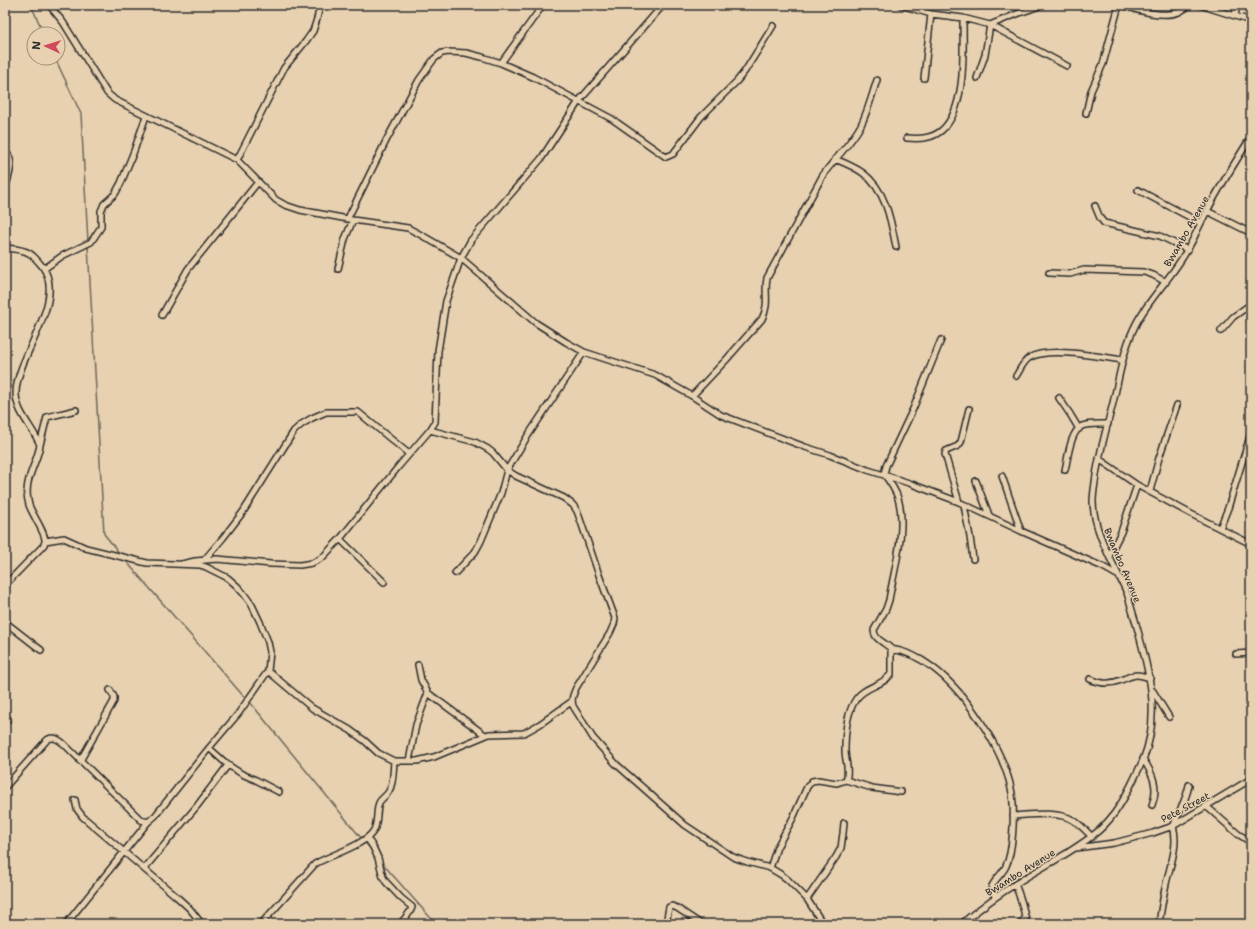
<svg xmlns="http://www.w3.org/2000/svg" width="1256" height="929" font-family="'Shantell Sans',sans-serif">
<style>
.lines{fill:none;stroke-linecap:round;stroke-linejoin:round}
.stream{stroke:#6f675b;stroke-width:1.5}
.minor-casing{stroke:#2b2b2b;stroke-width:8}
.minor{stroke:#e7d1b0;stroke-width:5}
.labels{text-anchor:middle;stroke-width:3;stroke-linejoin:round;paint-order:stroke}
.street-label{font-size:10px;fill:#2b2b2b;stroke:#e7d1b0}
</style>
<rect width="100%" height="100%" fill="#e7d1b0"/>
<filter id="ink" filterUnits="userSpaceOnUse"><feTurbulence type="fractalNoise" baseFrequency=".025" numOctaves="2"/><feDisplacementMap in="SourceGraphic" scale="8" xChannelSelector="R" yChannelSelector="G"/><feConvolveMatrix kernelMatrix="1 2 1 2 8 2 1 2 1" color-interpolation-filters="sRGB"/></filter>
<g filter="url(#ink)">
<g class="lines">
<path class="stream" d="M31 5 44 34
M55 58 81 114 88 242
M88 246 104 534 121 555
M125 560 246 699
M249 701 362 839
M365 842 372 851
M381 862 436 924"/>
<defs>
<path id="minor" d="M49 5 63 22 107 93 115 100 237 160 276 200 285 205 300 210 353 220 408 228 423 236 461 258 536 323 566 342 584 352 655 375 692 396 721 415 805 447 830 455 868 470 909 483 959 502 1021 531 1103 567 1119 576
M901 5 931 14 963 18 990 25 1067 66
M1123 5C1138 11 1164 18 1179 12 1183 10 1186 8 1190 5
M1200 5 1251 21
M1235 16 1237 5
M501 63 543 5
M924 78 931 14
M977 78 985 55 990 25 1017 14 1042 5
M1086 113 1091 91 1103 64 1119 5
M907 138C919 139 932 139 942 130 967 108 963 49 963 18
M5 151C16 160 8 178 5 189
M835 159C845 163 855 167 863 173 886 190 891 221 896 247
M237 160 284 68 306 41 313 31 317 19 320 5
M1138 190 1201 223
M1095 206 1100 218 1104 223 1160 236 1188 250
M1207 211 1251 233
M348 218 387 139 419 80 434 59 442 53 449 52 466 53 482 57 501 63 533 77 612 119 666 157 673 154 701 117 737 81 745 71 773 26
M5 248C13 249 22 249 29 253 34 256 38 261 42 266 68 300 16 356 16 393 16 413 33 427 40 445 36 467 22 481 29 505 32 514 46 534 45 541 45 543 43 546 42 547L5 585
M44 269 62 256 91 242 101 227V211L104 204 115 194 121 183 134 151 146 116
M338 269 345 239 353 220
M1049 273 1070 274 1084 270 1144 272 1153 275 1166 282
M162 315 188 269 258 182
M1221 331 1233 317 1251 304
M1016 376C1020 370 1023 362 1029 358 1048 346 1100 357 1123 360
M692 396 726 360 762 319C770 303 764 294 767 278L823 175C835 158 851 144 861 125 868 111 872 95 877 80
M1059 398 1070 414 1079 429
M430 430 475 442 488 449 493 453 507 470 516 476 564 498 573 505 577 511 580 519 599 575 615 618 614 624 610 633 576 688C573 695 571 699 573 706L593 738 616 764 685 825 733 857 747 862 770 868 780 874 787 879 807 899 823 924
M40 445 47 417 76 410
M1099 459 1137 485 1191 514 1251 544
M1065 470C1068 458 1070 432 1082 426 1090 423 1100 424 1108 424
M1002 476 1021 531
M976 481 989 515
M1150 491 1159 458 1177 405
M959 502 945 454 946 451 958 446 961 442 969 409
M964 505 970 537 973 559
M1220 528 1228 508 1251 433
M340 539 384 582
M1109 556 1121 532 1137 485
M205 559 223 538 243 512 294 431 302 424 312 418 326 412H358L409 454
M182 564 195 561 217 559 271 564 300 565 312 563 322 558 340 539 399 466 430 430 435 422 438 351 446 301 461 258 471 240 541 159 579 101 663 5
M455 573 475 552 481 541 501 493 507 470 527 437 584 352
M5 622 41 650
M891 649C905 651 920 658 932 667 967 693 1011 759 1013 803 1014 819 1013 851 1006 866 1003 873 996 878 992 886L995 897
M1236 654 1251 653
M418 665 421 680 428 693 485 735
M268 671 312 708 350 730 365 741 378 753 394 761H417L434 757 489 734 524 733 540 724 571 702
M1090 679C1101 684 1110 685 1121 680 1127 678 1131 675 1137 675 1141 675 1146 677 1150 678
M1153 691 1169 717
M5 722 8 719
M209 748 228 765 242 774 256 780 279 792
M1143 759C1153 774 1159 788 1152 805
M80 761 114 701V697L110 690
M409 761 416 725 428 693
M846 780 872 788 901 792
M5 787 46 741C52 735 58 739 64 744L141 820 148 822 155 816 209 748 238 714 268 671 270 652 268 642 260 622 252 605 244 594 237 586 228 578 206 567 200 565 147 563 86 548 64 538 45 541
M75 800 77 809 83 817 177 897 190 909 202 924
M1206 806 1238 834 1251 842
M1013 816C1031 815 1057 811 1073 820 1080 824 1086 831 1092 837
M1174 825C1179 810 1186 801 1189 785
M367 838 373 847 378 858 383 877 386 882 401 898 412 907C411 913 404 919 400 924
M1076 848 1114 843 1153 833 1173 826 1251 779
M770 868 777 847 793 818 807 787 812 781 818 780 837 783 846 780C850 770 845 761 845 750 845 734 847 712 856 699 865 686 883 686 891 674V649C885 642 874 640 874 630L886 609 889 600C894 570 907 528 898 498 895 489 890 482 884 474L886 466 913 409 941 340
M144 869 197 806 228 765
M1015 884C1020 897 1025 910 1026 924
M807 899 836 857 841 848 843 833 844 823
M464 922V924
M66 924 148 822
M261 924 315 864C330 855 366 845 374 830 378 822 376 811 379 803 381 798 387 796 389 791 394 783 393 770 394 761
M666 924 669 907 672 906 677 908 701 924
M961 924C979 909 997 895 1017 883 1042 867 1069 854 1092 836 1110 823 1121 805 1131 785 1135 777 1139 769 1143 760 1162 713 1148 667 1135 620 1132 611 1130 602 1127 593 1114 564 1094 534 1093 502 1093 493 1095 484 1096 475 1100 452 1106 429 1112 407 1119 379 1123 348 1137 322 1151 296 1173 276 1187 250 1193 241 1197 230 1202 221 1216 192 1234 164 1251 137
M1019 924 1026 918
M1159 924C1161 910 1163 897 1166 884 1170 865 1179 845 1173 826"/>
</defs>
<use href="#minor" class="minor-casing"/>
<use href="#minor" class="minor"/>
</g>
</g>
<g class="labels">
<g class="street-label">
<text transform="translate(1186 231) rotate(-60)" y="4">Bwambo Avenue</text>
<text transform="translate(1123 565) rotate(67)" y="4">Bwambo Avenue</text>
<text transform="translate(1185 807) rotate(-28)" y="4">Pete Street</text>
<text transform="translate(1020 872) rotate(-32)" y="4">Bwambo Avenue</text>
</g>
</g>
<rect width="1256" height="929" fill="none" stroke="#e7d1b0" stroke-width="20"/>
<rect x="10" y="10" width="1236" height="909" fill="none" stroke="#2b2b2b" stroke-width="1.5" filter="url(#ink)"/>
<g transform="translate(46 46) rotate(274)"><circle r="19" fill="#e7d1b0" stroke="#9c8f7b"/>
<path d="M0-3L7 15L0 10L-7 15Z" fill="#d1495b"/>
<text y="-6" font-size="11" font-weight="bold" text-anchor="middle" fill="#2b2b2b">N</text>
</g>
</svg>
